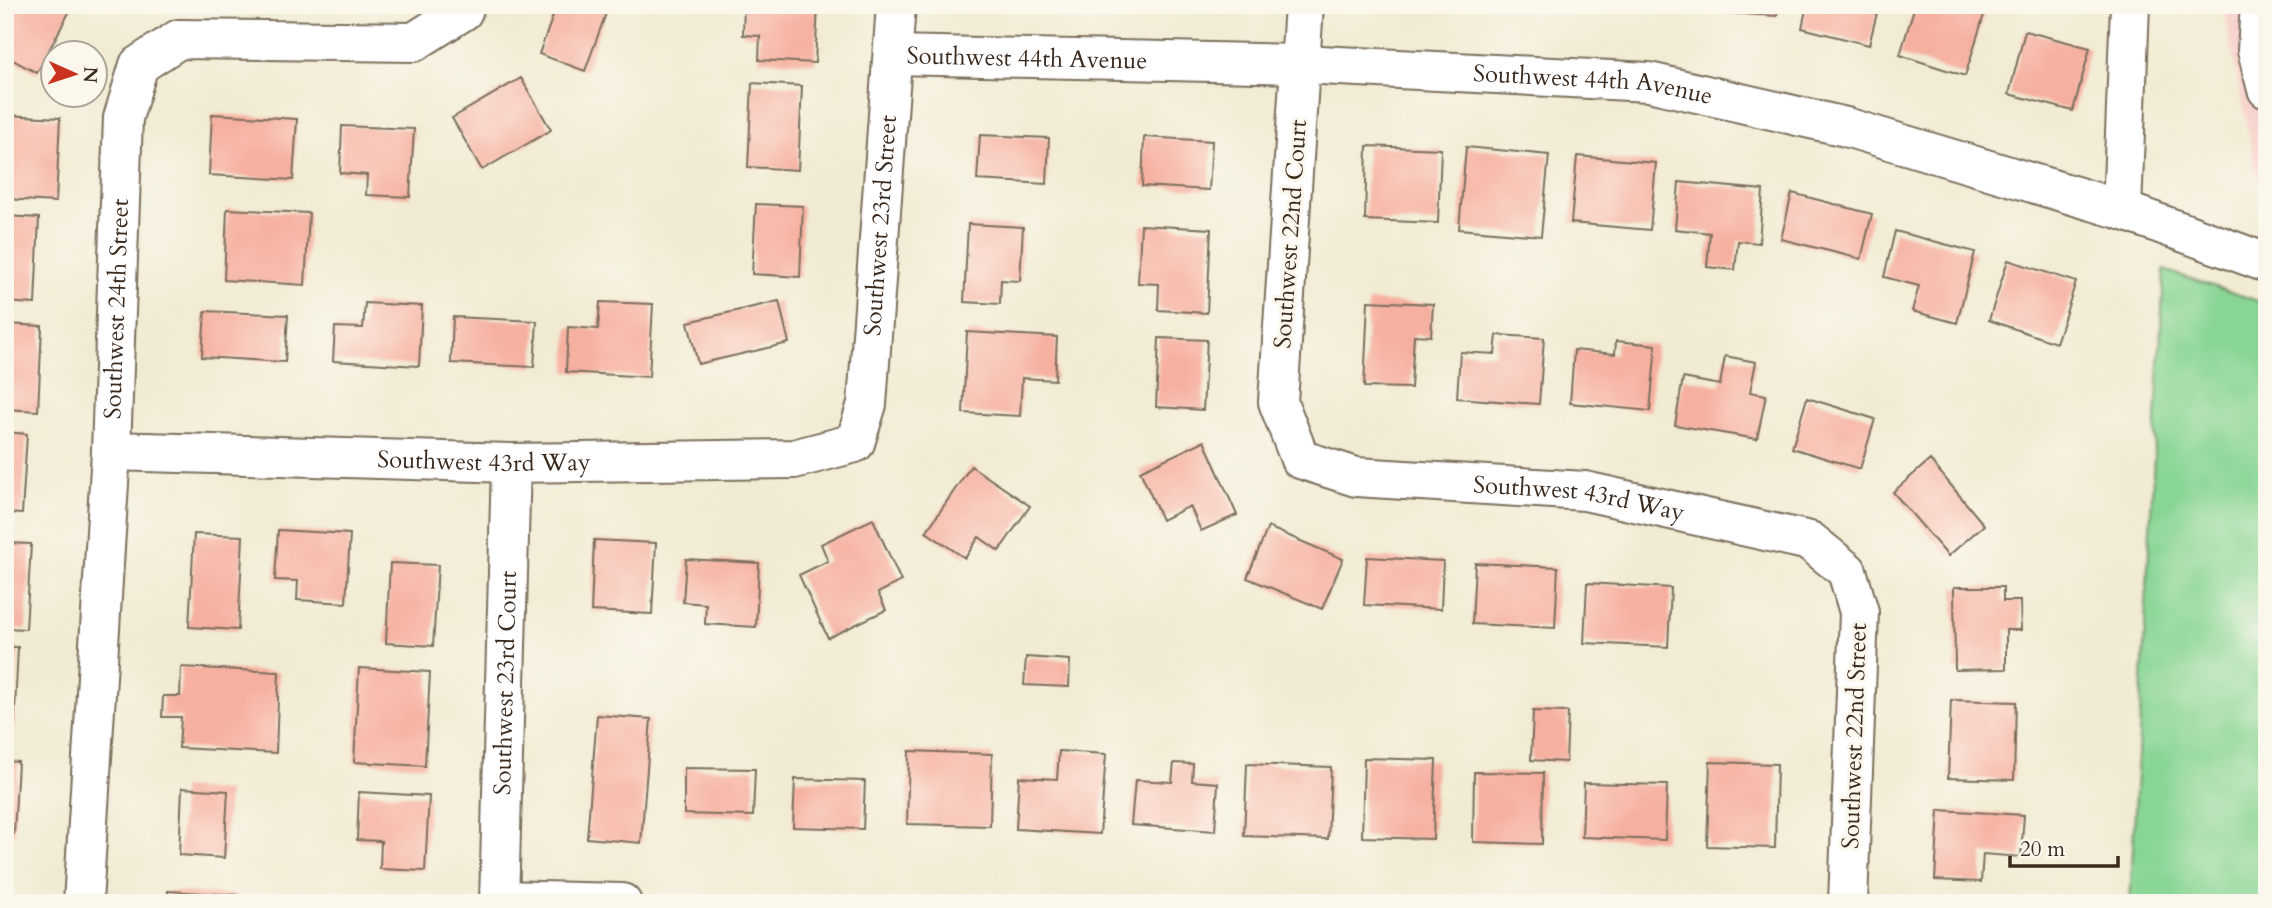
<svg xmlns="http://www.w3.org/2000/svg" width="2272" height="908" font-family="Cardo,serif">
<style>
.built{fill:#f7d0cb}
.green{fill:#88d594;stroke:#628059;stroke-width:2}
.building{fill:#f6b0a0}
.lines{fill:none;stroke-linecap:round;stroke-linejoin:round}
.minor-casing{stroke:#7b6e5d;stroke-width:42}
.minor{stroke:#fff;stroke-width:38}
.labels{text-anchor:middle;stroke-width:6;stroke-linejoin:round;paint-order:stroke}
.street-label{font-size:24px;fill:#3b2a1e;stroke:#fbf7ec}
</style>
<rect width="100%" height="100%" fill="#fbf7ec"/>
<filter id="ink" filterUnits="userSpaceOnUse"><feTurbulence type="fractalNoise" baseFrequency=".0143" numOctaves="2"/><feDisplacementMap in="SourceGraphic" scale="14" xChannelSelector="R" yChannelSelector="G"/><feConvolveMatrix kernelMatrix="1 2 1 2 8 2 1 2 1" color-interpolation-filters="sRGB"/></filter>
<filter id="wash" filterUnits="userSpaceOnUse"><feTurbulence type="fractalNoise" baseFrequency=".00686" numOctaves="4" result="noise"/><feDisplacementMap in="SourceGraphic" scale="28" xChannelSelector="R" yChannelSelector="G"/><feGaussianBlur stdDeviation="1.57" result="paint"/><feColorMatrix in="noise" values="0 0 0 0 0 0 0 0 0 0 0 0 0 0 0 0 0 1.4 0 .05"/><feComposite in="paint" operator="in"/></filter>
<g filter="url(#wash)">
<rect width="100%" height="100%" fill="#f1ebd3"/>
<path class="built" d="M2223 5H2267V188L2256 172Z"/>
<path class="green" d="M2164 270 2267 304V903H2130Z"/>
<g id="blocks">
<path class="building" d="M17 5H73L37 73 5 56V26Z
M557 5H609L585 71 539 54Z
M744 5H818L815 63 759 60 760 36 743 35Z
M1694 5H1778L1777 16 1694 11Z
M1807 5H1879L1869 45 1802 28Z
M1915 5H1987L1965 76 1900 55Z
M2025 31 2090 48 2073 111 2009 94Z
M521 78 551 130 482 170 452 118Z
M752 83 802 86 798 170 748 167Z
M212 114 297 119 293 180 209 175Z
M5 115 60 118 56 202 5 199Z
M342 126 414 129 410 197 366 195 367 175 340 173Z
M980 135 1049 138 1047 184 977 180Z
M1144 137 1212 141 1209 190 1142 186Z
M1367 146 1441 149 1438 223 1365 220Z
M1466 147 1549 155 1541 236 1459 229Z
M1577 156 1656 163 1650 230 1571 223Z
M1679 182 1763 190 1759 243 1738 241 1735 270 1707 267 1710 233 1675 229Z
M1792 193 1872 214 1861 259 1781 239Z
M756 204 803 206 800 277 752 274Z
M227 209 309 213 305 285 224 280Z
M5 216 39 218 35 304 5 302Z
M968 224 1023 227 1020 281 1001 280 1000 304 964 302Z
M1141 225 1211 229 1207 313 1158 310 1159 284 1138 283Z
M1895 231 1975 252 1957 323 1912 311 1919 286 1884 277Z
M2008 260 2076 282 2056 343 1989 320Z
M779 301 789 343 698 364 688 322Z
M1368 301 1433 304 1431 336 1414 335 1411 388 1364 387Z
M600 302 653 304 649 377 566 372 568 327 598 329Z
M365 303 422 306 419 366 333 361 335 327 363 328Z
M205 311 288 315 285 362 202 357Z
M453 317 537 321 534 367 451 363Z
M5 324 42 326 38 411 5 409Z
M967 332 1057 337 1055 380 1022 378 1020 416 963 413Z
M1497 335 1544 338 1539 404 1457 398 1460 352 1495 354Z
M1159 338 1207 340 1203 410 1156 407Z
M1616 341 1656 345 1650 411 1570 403 1574 350 1615 354Z
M1725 356 1756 362 1750 392 1766 395 1757 439 1675 425 1683 378 1720 385Z
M1807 398 1875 419 1860 469 1792 448Z
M5 432 27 434 22 514 5 513Z
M1204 441 1237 515 1201 531 1190 506 1162 520 1140 471Z
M1930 460 1984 525 1948 556 1893 492Z
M971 466 1030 506 999 551 979 537 965 558 926 532Z
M873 519 901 581 878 593 886 610 828 638 799 575 828 561 821 544Z
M1268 527 1343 559 1322 609 1247 578Z
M278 530 350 534 346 603 297 600 298 581 275 580Z
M194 534 243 536 238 630 189 627Z
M594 540 656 543 652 614 591 611Z
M5 543 31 544 26 629 5 628Z
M1367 557 1443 561 1441 609 1364 605Z
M686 559 759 563 756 627 705 624 706 604 683 602Z
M390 563 438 565 433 646 386 643Z
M1475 563 1558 567 1555 628 1472 624Z
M1587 583 1671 588 1668 647 1584 643Z
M1954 587H2003V601H2020L2021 630H2006V669L1955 670Z
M5 647H18L14 730 5 729Z
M1026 657 1070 660 1069 687 1024 685Z
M181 667 279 672 276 753 179 748 181 717H162L163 696H180Z
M359 668 430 672 425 766 354 762Z
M1951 700 2016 702 2014 780 1948 778Z
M1533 711 1568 712 1566 762 1531 760Z
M597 715 651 719 641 843 587 838Z
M909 751 992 754 990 826 907 824Z
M1059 751 1106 754 1100 834 1016 829 1019 777 1057 779Z
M1364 758 1436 760 1433 839 1362 837Z
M5 761 18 762 14 834H5Z
M1710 762 1777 764 1775 848 1707 846Z
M1174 763 1193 764 1192 781 1218 783 1215 831 1131 825 1135 780 1172 782Z
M1247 764 1331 767 1328 839 1244 836Z
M684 768 755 769 753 816 684 814Z
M1474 772 1543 773 1542 844 1473 842Z
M795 779 865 781 863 829 793 827Z
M1584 783 1667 785 1665 840 1582 837Z
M182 788 228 791 224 858 179 855Z
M359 792 429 796 425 871 380 869 381 841 357 840Z
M1939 810 2024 815 2021 857 1983 854 1981 882 1935 880Z
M168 891 237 895V903H168Z"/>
</g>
</g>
<g filter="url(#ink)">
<use href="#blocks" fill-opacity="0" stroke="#7b6e5d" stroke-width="2"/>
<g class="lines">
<defs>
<g id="minor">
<path id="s1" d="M1304 5 1278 402 1300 459 1356 477 1585 491 1810 541 1847 571 1859 612 1848 903"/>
<path d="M2260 5 2257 50 2267 89"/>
<path id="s2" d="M894 55 1301 64 1649 82 1846 127 2122 210 2267 263"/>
<path d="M2122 210 2130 5"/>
<path id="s3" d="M111 451 511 463 794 459 855 443 867 404 896 5"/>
<path d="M500 900 622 903"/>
<path id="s4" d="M83 903 111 451 123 118 139 65 179 39 414 42 463 11 465 5"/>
<path id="s5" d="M499 903 511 463"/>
</g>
</defs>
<use href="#minor" class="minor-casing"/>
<use href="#minor" class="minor"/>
</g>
</g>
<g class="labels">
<g class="street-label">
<text dy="8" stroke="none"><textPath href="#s2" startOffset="133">Southwest 44th Avenue</textPath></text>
<text dy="8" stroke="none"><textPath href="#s2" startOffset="700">Southwest 44th Avenue</textPath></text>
<text dy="8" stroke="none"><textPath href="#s3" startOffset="966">Southwest 23rd Street</textPath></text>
<text transform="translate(1290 234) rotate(-86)" y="8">Southwest 22nd Court</text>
<text dy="8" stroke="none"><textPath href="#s4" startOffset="595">Southwest 24th Street</textPath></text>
<text dy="8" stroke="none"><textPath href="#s3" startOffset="373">Southwest 43rd Way</textPath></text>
<text dy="8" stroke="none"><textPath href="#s1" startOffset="742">Southwest 43rd Way</textPath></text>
<text dy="8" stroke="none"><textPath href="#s5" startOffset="220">Southwest 23rd Court</textPath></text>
<text transform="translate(1854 736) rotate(-88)" y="8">Southwest 22nd Street</text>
</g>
</g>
<rect width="2272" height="908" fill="none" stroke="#fbf7ec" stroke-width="28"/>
<g transform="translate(74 74) rotate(93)"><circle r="33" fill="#fbf7ec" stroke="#aea59a" stroke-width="2"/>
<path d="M0-5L12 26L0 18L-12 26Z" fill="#c8321e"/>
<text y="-10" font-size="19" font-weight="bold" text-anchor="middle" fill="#3b2a1e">N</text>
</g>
<path d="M2010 856v10h108v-10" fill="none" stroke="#3b2a1e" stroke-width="3.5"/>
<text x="2020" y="856" font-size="21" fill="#3b2a1e" stroke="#fbf7ec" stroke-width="5" paint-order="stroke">20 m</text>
</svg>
